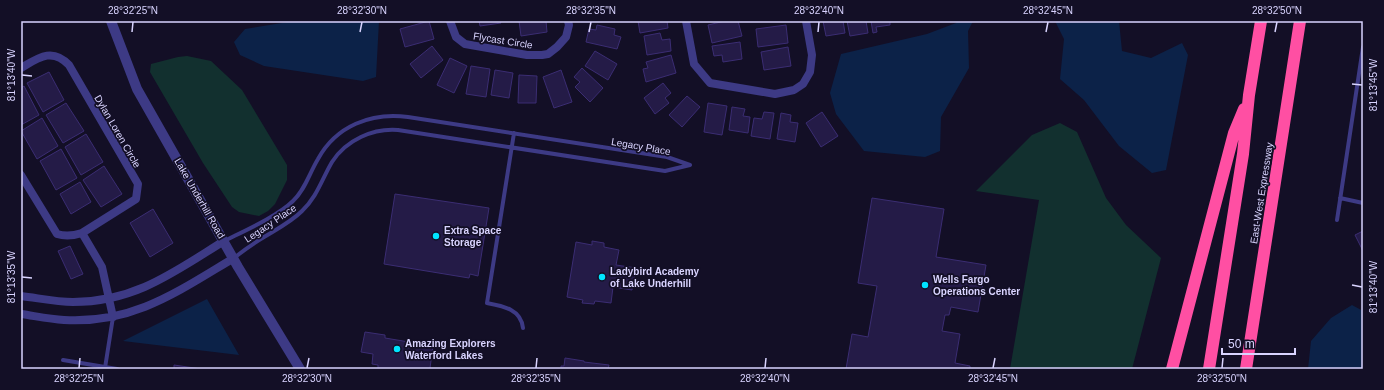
<svg xmlns="http://www.w3.org/2000/svg" width="1384" height="390" font-family="Arial,sans-serif">
<style>
.green{fill:#12302f}
.water{fill:#0c2248}
.building{fill:#241b47;stroke:#3b2d73}
.lines{fill:none;stroke-linecap:round;stroke-linejoin:round}
.service{stroke:#3d3a85;stroke-width:4}
.minor{stroke:#3d3a85;stroke-width:8}
.tertiary{stroke:#3d3a85;stroke-width:10}
.motorway{stroke:#ff4fa3;stroke-width:12}
.ticks{fill:none;stroke:#d9d4ff;stroke-width:1.5}
.poi-dot{fill:#00e5ff;stroke:#130f26;stroke-width:1.5}
.labels{text-anchor:middle;stroke-width:3.5;stroke-linejoin:round;paint-order:stroke}
.street-label{font-size:10px;fill:#d9d4ff;stroke:#130f26}
.poi-label{font-size:10px;font-weight:bold;fill:#d9d4ff;stroke:#130f26;text-anchor:start}
.neatline{fill:none;stroke:#d9d4ff;stroke-width:1.5}
.ticks-label{font-size:10px;text-anchor:middle;fill:#d9d4ff}
</style>
<rect width="100%" height="100%" fill="#130f26"/>
<path class="green" d="M187 56 211 61 242 90 287 165V180L275 204 268 211 259 216 239 212 232 207 203 163 150 72 151 64 178 57Z
M1060 123 1077 132 1106 198 1126 225 1161 258 1132 369H1010L1039 200 976 191 1032 135Z"/>
<path class="water" d="M294 21H379L376 77 363 81 264 66 240 55 234 42 245 29Z
M957 21H973L968 31 969 68 941 117 940 151 925 157 864 151 836 114 830 93 841 54 927 34 956 23Z
M1055 21H1119L1122 51 1151 58 1182 43 1188 55 1166 170 1152 173 1119 146 1084 100 1060 79 1064 39Z
M207 299 239 355 123 341Z
M1352 305 1363 311V369H1308L1311 341 1331 318Z"/>
<path class="building" d="M429 21 434 39 405 47 400 29Z
M479 21H500L501 23 480 26Z
M519 21H546L547 32 521 36Z
M638 21H667L668 28 640 33Z
M725 21H738L742 36 712 43 708 25Z
M823 21H843L845 33 826 36Z
M847 21H866L868 33 850 36Z
M871 21H890V25L876 27 877 32 873 33Z
M597 25 615 29 614 35 621 37 617 49 586 42 589 29 596 30Z
M786 25 788 43 758 47 756 29Z
M660 33 662 40 670 39 671 51 647 55 644 36Z
M740 42 742 59 723 62 722 55 714 56 712 46Z
M432 46 443 60 421 78 410 64Z
M788 47 791 66 764 70 761 52Z
M595 51 617 64 608 80 585 66Z
M671 55 676 73 646 82 643 69 648 68 646 62Z
M450 58 467 66 454 93 437 85Z
M471 66 490 69 486 97 466 94Z
M582 68 603 88 590 102 575 87 580 82 574 77Z
M495 70 513 73 509 98 491 95Z
M561 70 572 102 554 108 543 77Z
M49 72 64 100 43 112 27 83Z
M519 75 537 76 536 103H518Z
M663 83 671 93 665 98 669 103 655 114 644 98Z
M24 86 39 115 21 125V88Z
M687 96 700 107 682 127 669 115Z
M66 103 84 131 63 143 46 115Z
M708 103 727 106 722 135 704 132Z
M732 107 745 109 743 116 750 117 748 133 729 130Z
M764 112 774 113 770 139 751 136 754 118 762 119Z
M822 112 838 136 821 147 806 123Z
M781 113 791 115 790 122 798 123 795 142 777 139Z
M42 118 58 146 37 159 21 131Z
M86 134 103 162 81 175 65 147Z
M61 149 77 178 56 190 40 161Z
M104 166 122 194 101 207 83 180Z
M80 182 91 202 71 214 60 194Z
M395 194 489 208 478 276 470 274 469 278 384 264Z
M872 198 944 209 936 257 986 265 978 312 951 307 949 315H945L942 331 960 334 955 363 970 366V369H846L852 334 868 337 877 286 858 283Z
M153 209 173 243 150 257 130 223Z
M1363 231V251L1355 235Z
M592 241 604 243V247L619 250 616 265 636 268 632 290 613 287 611 303 595 301 594 304 582 303 583 300 567 297 576 242 592 245Z
M70 246 83 274 71 279 58 251Z
M365 332 385 335V338L433 346 430 368 432 369H378V365L372 364 373 354 361 352Z
M565 358 584 361V362L609 365 608 369H561V366H564Z
M174 365 201 369H174Z"/>
<g class="lines">
<path class="service" d="M514 133 487 303C503 306 521 309 523 328
M1340 198 1363 203
M1337 220 1363 47
M224 241C244 231 278 216 293 201 305 190 309 174 318 159 336 126 371 112 408 117L667 157 690 165 665 171 398 130C373 128 346 140 332 162 322 179 317 197 302 211 291 222 277 229 264 237 254 243 244 250 234 258
M63 360 117 369
M105 368 113 317"/>
<path class="minor" d="M450 21 456 37 465 44 527 55H542L548 54 557 47 566 37 569 25 568 21
M686 21 694 64 710 83 775 94 794 90 803 84 810 72 812 55 806 21
M21 68C38 58 52 47 69 65L138 184 136 199 82 233C73 236 66 237 57 234L21 175
M82 233 102 267 113 317
M21 296C38 298 56 302 73 302 135 302 174 272 224 241
M21 314C35 316 49 319 64 320 133 324 177 292 234 258"/>
<path class="tertiary" d="M111 21 137 89 238 267 300 369"/>
<path class="motorway" d="M1172 369 1234 133 1244 109
M1209 369 1243 154 1249 95 1261 21
M1246 369 1300 21"/>
</g>
<path class="ticks" d="M132 32 133 22M360 32 362 22M589 32 591 22M818 32 819 22M1046 32 1048 22M1275 32 1277 22M22 75 32 76M1352 84 1362 85M22 277 32 278M1352 285 1362 287M79 368 80 358M307 368 309 358M536 368 537 358M765 368 766 358M993 368 995 358M1222 368 1223 358"/>
<g class="poi-dot">
<circle cx="436" cy="236" r="4"/>
<circle cx="602" cy="277" r="4"/>
<circle cx="925" cy="285" r="4"/>
<circle cx="397" cy="349" r="4"/>
</g>
<g class="labels">
<g class="street-label">
<text transform="translate(503 40) rotate(9)" y="4">Flycast Circle</text>
<text transform="translate(118 131) rotate(60)" y="4">Dylan Loren Circle</text>
<text transform="translate(641 146) rotate(10)" y="4">Legacy Place</text>
<text transform="translate(1261 193) rotate(-81)" y="4">East-West Expressway</text>
<text transform="translate(200 198) rotate(60)" y="4">Lake Underhill Road</text>
<text transform="translate(270 223) rotate(-34)" y="4">Legacy Place</text>
</g>
<g class="poi-label">
<text x="444" y="234">Extra Space<tspan x="444" dy="12">Storage</tspan></text>
<text x="610" y="275">Ladybird Academy<tspan x="610" dy="12">of Lake Underhill</tspan></text>
<text x="933" y="283">Wells Fargo<tspan x="933" dy="12">Operations Center</tspan></text>
<text x="405" y="347">Amazing Explorers<tspan x="405" dy="12">Waterford Lakes</tspan></text>
</g>
</g>
<rect width="1384" height="390" fill="none" stroke="#130f26" stroke-width="44"/>
<path d="M1222 348v6h73v-6" fill="none" stroke="#d9d4ff" stroke-width="2"/>
<text x="1228" y="348" font-size="12" fill="#d9d4ff" stroke="#130f26" stroke-width="3" paint-order="stroke">50 m</text>
<rect x="22" y="22" width="1340" height="346" class="neatline"/>
<g class="ticks-label">
<text x="133" y="14">28°32'25"N</text>
<text x="362" y="14">28°32'30"N</text>
<text x="591" y="14">28°32'35"N</text>
<text x="819" y="14">28°32'40"N</text>
<text x="1048" y="14">28°32'45"N</text>
<text x="1277" y="14">28°32'50"N</text>
<text transform="translate(11 75) rotate(-90)" y="4">81°13'40"W</text>
<text transform="translate(1373 85) rotate(-90)" y="4">81°13'45"W</text>
<text transform="translate(11 277) rotate(-90)" y="4">81°13'35"W</text>
<text transform="translate(1373 287) rotate(-90)" y="4">81°13'40"W</text>
<text x="79" y="382">28°32'25"N</text>
<text x="307" y="382">28°32'30"N</text>
<text x="536" y="382">28°32'35"N</text>
<text x="765" y="382">28°32'40"N</text>
<text x="993" y="382">28°32'45"N</text>
<text x="1222" y="382">28°32'50"N</text>
</g>
</svg>
